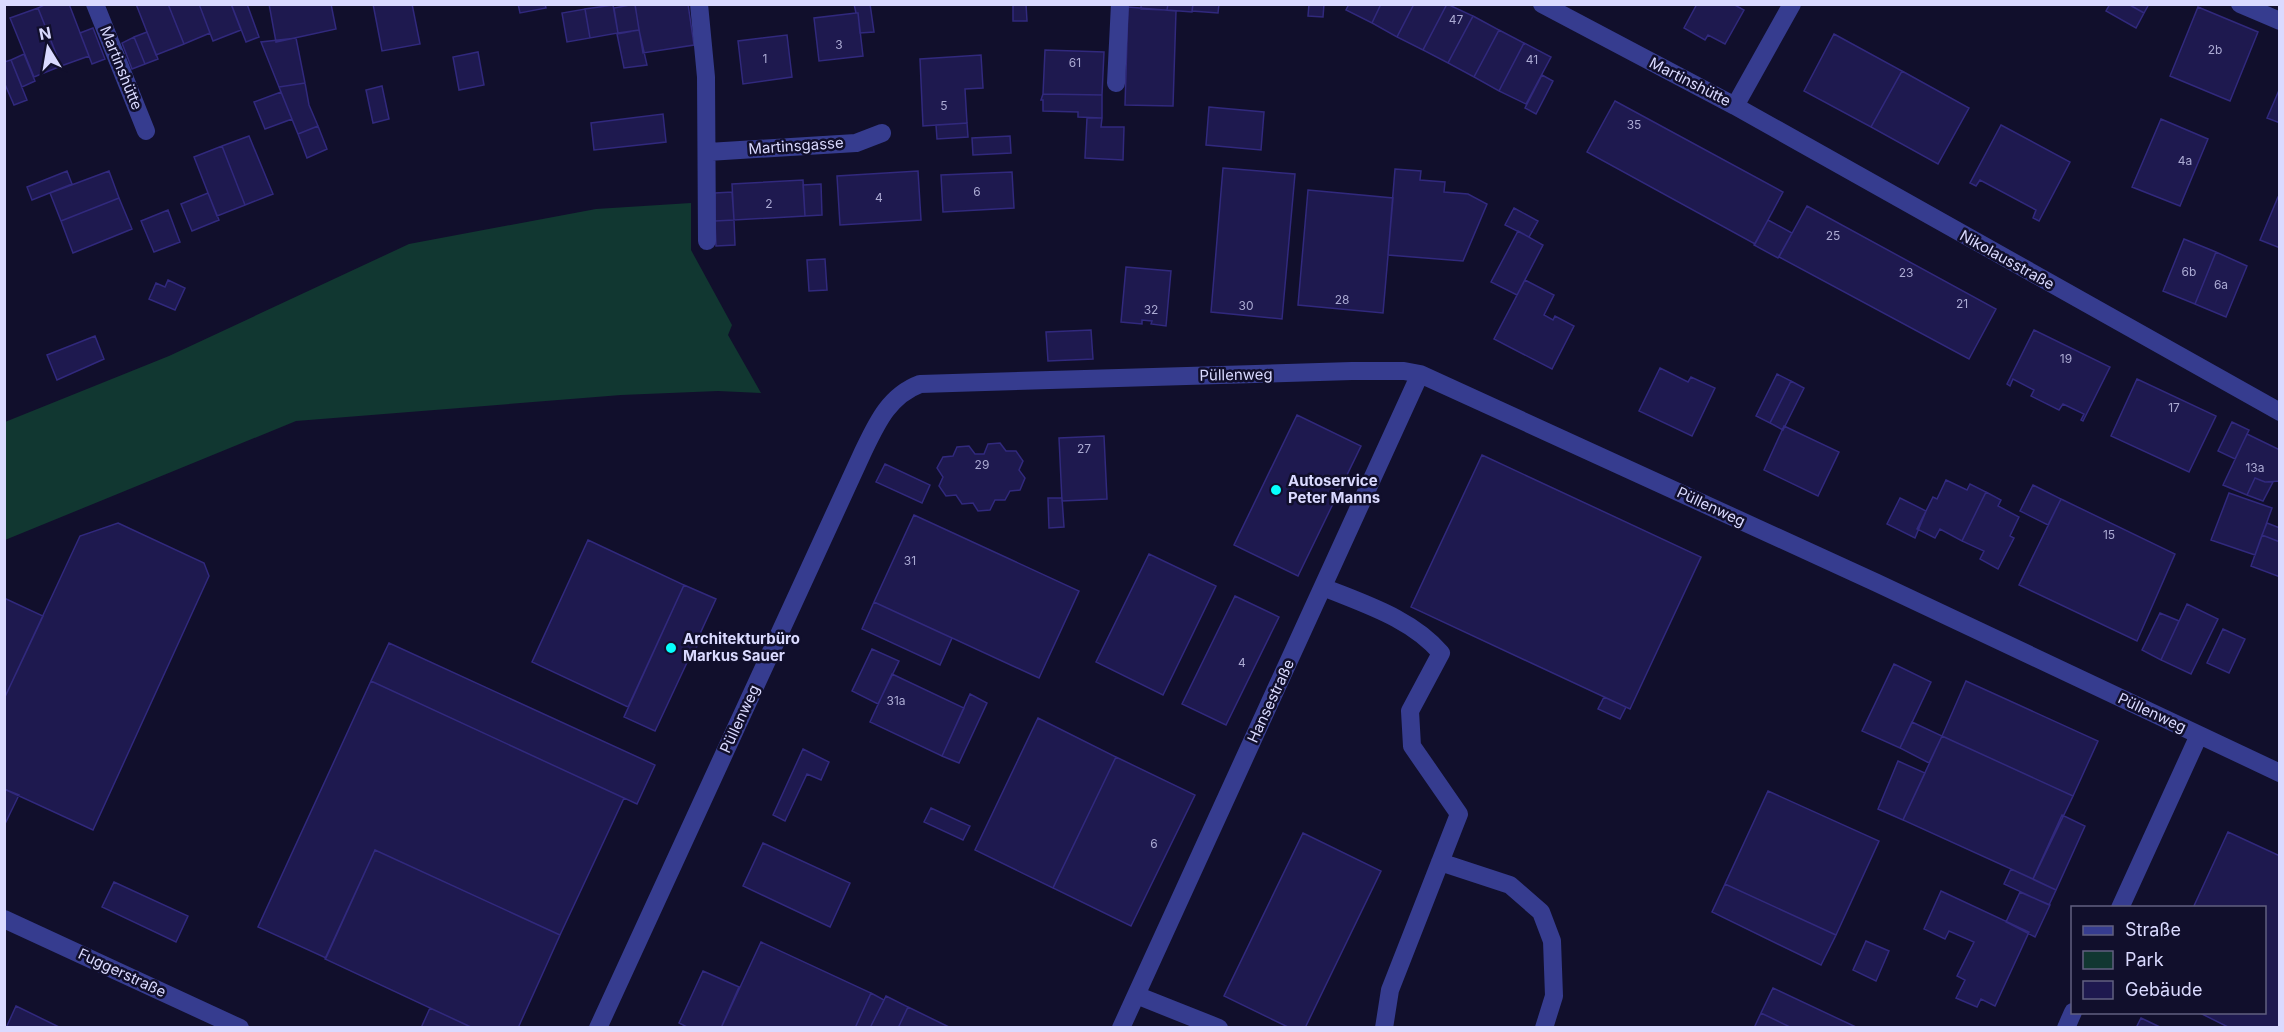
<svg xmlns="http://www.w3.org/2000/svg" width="2284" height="1032" font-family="Inter,sans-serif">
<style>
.green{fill:#113731}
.building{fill:#1e194f;stroke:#31297d;stroke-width:1.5}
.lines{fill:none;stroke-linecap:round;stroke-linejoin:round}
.minor{stroke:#363c8f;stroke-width:18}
.poi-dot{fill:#06fffd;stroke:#110f2c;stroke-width:2}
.labels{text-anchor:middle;stroke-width:5;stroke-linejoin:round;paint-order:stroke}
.number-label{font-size:12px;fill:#abaad3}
.street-label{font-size:15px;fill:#dadaff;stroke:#110f2c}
.poi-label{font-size:15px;font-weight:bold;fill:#dadaff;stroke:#110f2c;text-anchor:start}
</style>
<rect width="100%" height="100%" fill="#110f2c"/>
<path class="green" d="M691 203V250L732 325 728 335 761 393 718 391 621 395 296 421 5 540V422L169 356 409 244 596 209Z"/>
<path class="building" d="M46 4H69L89 56 61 66 38 8Z
M136 4H168L184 44 156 55Z
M168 4H199L210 33 184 44Z
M199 4H231L241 30 213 41Z
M235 4H247L259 37 246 42 232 6Z
M269 4H331L336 29 276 42Z
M373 4H412L420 44 382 51Z
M518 4H545L546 8 520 13Z
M635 4 639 30 618 33 614 8Z
M688 4 694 45 643 53 635 5Z
M854 4H870L874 32 860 33 858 13H856Z
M1013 4H1026L1027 21H1013Z
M1141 4H1168L1167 10 1141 9Z
M1168 4H1193L1192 12 1167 10Z
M1193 4H1219L1218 13 1192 11Z
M1309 4H1324L1323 17 1308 16Z
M1349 4H1381L1372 23 1346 10Z
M1381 4H1414L1397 37 1372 23Z
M1414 4H1447L1423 50 1397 37Z
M1447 4 1473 16 1448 63 1423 50Z
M1697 4H1733L1744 10 1725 44 1708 35 1705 40 1684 28Z
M2110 4H2128L2144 13 2136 28 2106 11Z
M2128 4H2149L2144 13Z
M613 5 618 33 590 38 585 9Z
M1128 7 1176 11 1173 106 1125 105Z
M2198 7 2258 32 2230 101 2170 76Z
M38 8 61 66 34 77 10 18Z
M585 9 590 38 567 42 562 13Z
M856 13H858L863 56 819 61 814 18Z
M1473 16 1499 30 1474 77 1448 63Z
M93 28 105 59 92 64 80 33Z
M639 30 647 65 624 68 617 34Z
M1499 30 1524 43 1499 91 1474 77Z
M147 32 158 59 145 64 134 37Z
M1834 34 1902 71 1871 127 1804 91Z
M787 35 792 77 743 84 738 41Z
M134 37 145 64 132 69 122 43Z
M296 38 305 83 279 87 261 42Z
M1524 43 1551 57 1526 104 1499 91Z
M1045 50 1104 52 1102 95 1043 94Z
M478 52 484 85 459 90 453 57Z
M24 54 35 81 22 87 11 60Z
M981 55 983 88 965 89 967 123 923 126 920 59Z
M11 60 27 100 14 105 4 82V62Z
M1902 71 1969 108 1938 164 1871 127Z
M1542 75 1553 81 1536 114 1525 108Z
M305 83 309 105 318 126 298 134 279 87Z
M382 86 389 119 373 123 366 90Z
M2280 88V123L2267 118Z
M281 92 292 119 265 129 254 102Z
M1043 94 1102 95V118L1078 117V112L1043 111V100H1041Z
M1615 101 1783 192 1755 244 1587 152Z
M1209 107 1264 112 1261 150 1206 145Z
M663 114 666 142 594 150 591 123Z
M1087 118H1102L1101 127H1124L1123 160 1085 158Z
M2161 119 2208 139 2180 206 2132 187Z
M967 123 968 137 937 139 936 125Z
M2001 125 2070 162 2039 221 2033 218 2036 210 1980 180 1976 186 1970 183Z
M318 126 327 149 307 158 298 134Z
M249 136 273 194 245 205 222 146Z
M1010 136 1011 153 973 155 972 138Z
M222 146 245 205 217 216 194 157Z
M1223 168 1295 174 1282 319 1211 312Z
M1395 169 1421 171 1420 180 1445 182 1444 192 1468 194 1487 204 1463 261 1388 255Z
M67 171 72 184 32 200 27 187Z
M109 171 119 198 61 221 50 193Z
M918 171 921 220 840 225 837 176Z
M1012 172 1014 208 943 212 941 175Z
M803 180 805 216 734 220 732 184Z
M821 184 822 215 805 216 803 185Z
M1308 190 1393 198 1383 313 1298 305Z
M732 192 734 220 715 221V193Z
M208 193 219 220 192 231 181 204Z
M2278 197H2280V248L2260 240Z
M119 198 132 229 73 253 61 221Z
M1807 206 1996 309 1969 359 1779 257Z
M1514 208 1538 221 1529 237 1505 225Z
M168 210 180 242 154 252 141 221Z
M734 220 735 245 716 246 715 221Z
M1768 220 1792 233 1778 258 1754 245Z
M1518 231 1543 245 1517 295 1491 282Z
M2184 239 2216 252 2195 304 2163 291Z
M2216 252 2247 266 2226 317 2195 304Z
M825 259 827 290 809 291 807 260Z
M1126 267 1171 271 1166 326 1151 324 1152 321 1142 320V324L1121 322Z
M168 280 185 288 175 310 149 299 156 283 165 287Z
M1525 280 1554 295 1544 315 1553 320 1555 316 1574 326 1552 369 1494 339Z
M1091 330 1093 359 1048 361 1046 332Z
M2034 330 2110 367 2083 421 2081 420 2084 414 2063 404 2059 410 2031 396 2034 390 2013 379 2010 386 2007 384Z
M95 336 104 359 57 380 47 355Z
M1660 368 1688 382 1691 377 1715 388 1692 436 1639 411Z
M1777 374 1791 381 1770 423 1756 416Z
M2137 379 2216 416 2189 472 2111 436Z
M1791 381 1804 388 1783 430 1770 423Z
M1297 415 1361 446 1298 576 1234 545Z
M2232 422 2249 430 2235 459 2218 451Z
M1784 426 1839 452 1818 496 1764 470Z
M2247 434 2280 450V481L2265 482 2255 478 2247 495 2223 485Z
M1104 436 1107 499 1062 501 1059 438Z
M1000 443 1006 451H1016L1023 461 1019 470 1025 478 1020 490 1010 491 1005 500H995L990 510 978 511 973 503 962 504 956 495 946 496 939 486 943 477 937 468 943 457 953 456 957 447 969 446 975 454H984L988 444Z
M1482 455 1701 557 1630 709 1411 607Z
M885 464 930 485 922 503 876 482Z
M2255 478 2265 482H2273L2263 501 2247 495Z
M1946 480 1967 490 1970 484 1986 492 1962 541 1940 529 1935 538 1917 529 1933 497 1937 499Z
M2033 485 2061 499 2048 525 2020 511Z
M1986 492 2001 500 1998 506 2019 517 2010 536 2014 538 1998 569 1980 559 1984 551 1962 541Z
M2229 493 2272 508 2255 555 2211 540Z
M1048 498H1062L1064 527 1049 528Z
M1900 498 1926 511 1915 538 1887 524Z
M2061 499 2175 554 2137 641 2019 585Z
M914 515 1079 591 1039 678 874 602Z
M118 523 204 563 209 576 93 830 4 789V699L80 536Z
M2267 523 2280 528V542L2262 535Z
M2262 535 2280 542V577L2251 566Z
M588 540 684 585 628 707 532 662Z
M1149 554 1216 586 1163 695 1096 662Z
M684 585 716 599 699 636 701 637 693 655 691 654 655 731 624 717Z
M1235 596 1279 617 1226 725 1182 704Z
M4 598 43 616 4 699Z
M874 602 952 638 940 665 862 629Z
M2187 604 2218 619 2191 674 2161 660Z
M2160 613 2179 621 2161 660 2142 650Z
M2223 629 2245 639 2229 673 2207 663Z
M389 643 655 765 637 804 371 681Z
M872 649 899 661 878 704 852 691Z
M1894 664 1931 682 1900 748 1862 731Z
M892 674 964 708 942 756 870 722Z
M371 681 624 798 560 935 375 850 326 958 258 927Z
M1966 681 2098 741 2073 796 1942 736Z
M970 694 987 703 959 763 942 756Z
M1604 697 1626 707 1620 719 1598 709Z
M1038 718 1116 757 1053 888 975 850Z
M1912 722 1942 736 1929 763 1900 748Z
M1942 736 2073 796 2033 879 1903 820Z
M803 749 829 762 821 780 807 774 785 821 773 815Z
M1116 757 1195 795 1131 926 1053 888Z
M1898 761 1925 773 1903 820 1878 809Z
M4 789 19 795 4 826Z
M1768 791 1879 841 1836 935 1725 884Z
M931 808 970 826 963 840 924 822Z
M2062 815 2085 826 2056 890 2033 879Z
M2228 832 2280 856V1028H2230L2198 1012H2264V908H2193Z
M1303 833 1381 871 1305 1028H1290L1224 996Z
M763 843 850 883 830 927 743 886Z
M375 850 560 935 518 1028H473L325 959Z
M2011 869 2056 890 2049 905 2004 884Z
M114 882 188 916 176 942 102 907Z
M1725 884 1836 935 1821 965 1712 912Z
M1941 891 2029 932 1995 1006 1981 999 1977 1007 1956 998 1965 980 1957 976 1974 942 1949 931 1945 939 1924 929Z
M2020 892 2050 905 2035 937 2006 922Z
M1866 941 1889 951 1876 981 1853 970Z
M761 942 871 993 855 1028H726L722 1026Z
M703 971 739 987 721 1028H689L679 1023Z
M1773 988 1858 1028H1792L1761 1013Z
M871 993 884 1000 870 1028H855Z
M886 996 908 1007 898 1028H870Z
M16 1006 61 1028H6Z
M908 1007 951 1028H898Z
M430 1008 473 1028H421Z
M1761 1013 1792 1028H1754Z
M2141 1018 2162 1028H2136Z"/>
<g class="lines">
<path class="minor" d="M95 4 146 131
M699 4 706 77 707 241
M1542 4 1735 106 2280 412
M2240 4 2280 21
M1116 83 1120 4
M1735 106 1792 4
M708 152 856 143 882 133
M1323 587C1364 604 1411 618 1441 653L1410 711 1412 746 1459 814 1390 990 1384 1028
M1440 862 1510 885 1541 912 1552 941 1554 996 1544 1028
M2120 908 2199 735
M4 919 240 1028
M1136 995 1219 1028
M598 1028 862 454C876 425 888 396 920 384L1352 371H1404L1420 374 1877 583 2280 773
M1121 1028 1420 374
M2066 1028 2073 1012"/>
</g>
<g class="poi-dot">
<circle cx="1276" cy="490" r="6"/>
<circle cx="671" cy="648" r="6"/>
</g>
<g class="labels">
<g class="number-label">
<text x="1456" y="24">47</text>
<text x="839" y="49">3</text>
<text x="2215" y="54">2b</text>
<text x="765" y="63">1</text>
<text x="1532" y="64">41</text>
<text x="1075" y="67">61</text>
<text x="944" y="110">5</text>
<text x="1634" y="129">35</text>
<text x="2185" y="165">4a</text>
<text x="977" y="196">6</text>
<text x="879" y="202">4</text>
<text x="769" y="208">2</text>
<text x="1833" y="240">25</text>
<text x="2189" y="276">6b</text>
<text x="1906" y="277">23</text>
<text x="2221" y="289">6a</text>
<text x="1342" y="304">28</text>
<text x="1962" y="308">21</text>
<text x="1246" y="310">30</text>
<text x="1151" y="314">32</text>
<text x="2066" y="363">19</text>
<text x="2174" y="412">17</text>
<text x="1084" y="453">27</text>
<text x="982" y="469">29</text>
<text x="2255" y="472">13a</text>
<text x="2109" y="539">15</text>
<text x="910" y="565">31</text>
<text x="1242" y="667">4</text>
<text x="896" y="705">31a</text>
<text x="1154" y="848">6</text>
</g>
<g class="street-label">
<text transform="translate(121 68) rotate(68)" y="5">Martinshütte</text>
<text transform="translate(1690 82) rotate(27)" y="5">Martinshütte</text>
<text transform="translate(796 146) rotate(-4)" y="5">Martinsgasse</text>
<text transform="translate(2007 260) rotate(29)" y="5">Nikolausstraße</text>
<text transform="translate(1236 375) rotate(-1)" y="5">Püllenweg</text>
<text transform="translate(1711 507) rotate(25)" y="5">Püllenweg</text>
<text transform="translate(1271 701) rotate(-65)" y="5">Hansestraße</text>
<text transform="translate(2152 713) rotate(25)" y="5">Püllenweg</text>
<text transform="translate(740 719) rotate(-65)" y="5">Püllenweg</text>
<text transform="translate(122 973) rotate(25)" y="5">Fuggerstraße</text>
</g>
<g class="poi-label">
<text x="1288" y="486">Autoservice<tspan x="1288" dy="17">Peter Manns</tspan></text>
<text x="683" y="644">Architekturbüro<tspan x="683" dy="17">Markus Sauer</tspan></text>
</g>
</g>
<rect width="2284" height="1032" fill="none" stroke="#dadaff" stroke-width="12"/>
<rect x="2071" y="906" width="195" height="108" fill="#110f2c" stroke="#616080" stroke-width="1.5"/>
<rect x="2083" y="926" width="30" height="9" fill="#363c8f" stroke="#616080" stroke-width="1.5"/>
<text x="2125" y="936" font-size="18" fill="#dadaff">Straße</text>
<rect x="2083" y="951" width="30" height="18" fill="#113731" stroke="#616080" stroke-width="1.5"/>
<text x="2125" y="966" font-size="18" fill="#dadaff">Park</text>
<rect x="2083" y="981" width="30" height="18" fill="#1e194f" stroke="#616080" stroke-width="1.5"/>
<text x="2125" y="996" font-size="18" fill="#dadaff">Gebäude</text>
<g transform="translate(48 48) rotate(349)" stroke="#110f2c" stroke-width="4.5" paint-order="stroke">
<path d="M0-4.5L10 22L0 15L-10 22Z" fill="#dadaff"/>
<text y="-9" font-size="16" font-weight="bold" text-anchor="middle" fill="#dadaff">N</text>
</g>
</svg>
